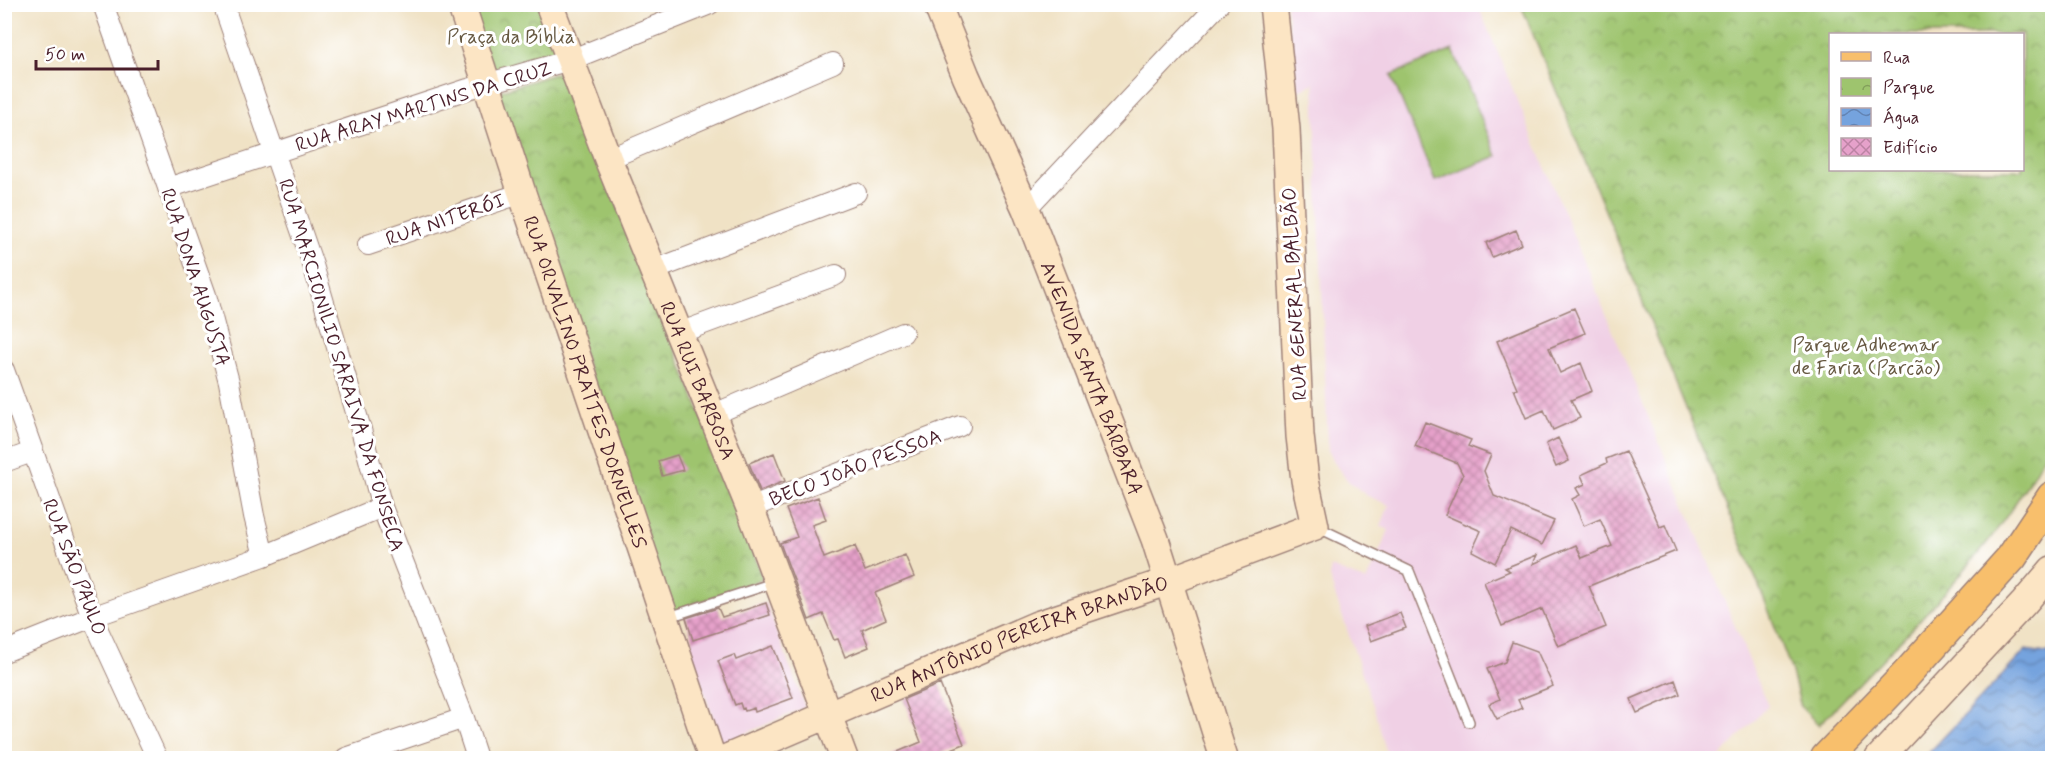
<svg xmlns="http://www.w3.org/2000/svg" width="2057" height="763" font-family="Mynerve,sans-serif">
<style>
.built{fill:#f0d0e5}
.grass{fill:#9ec46e;stroke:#74724c;stroke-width:1.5}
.park{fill:url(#park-crowns);stroke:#74724c;stroke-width:1.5;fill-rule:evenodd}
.water{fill:url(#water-waves);stroke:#606184;stroke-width:1.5}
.building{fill:url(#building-cross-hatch)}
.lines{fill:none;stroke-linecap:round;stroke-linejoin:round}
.lane-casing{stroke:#9d8078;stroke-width:12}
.street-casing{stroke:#9d8078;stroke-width:22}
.secondary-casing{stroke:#9d8078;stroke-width:30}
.primary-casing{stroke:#9d8078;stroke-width:33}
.lane{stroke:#fff;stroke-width:9}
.street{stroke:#fff;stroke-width:20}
.secondary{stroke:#fce5c4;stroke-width:27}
.primary{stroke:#f8bf6c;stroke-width:30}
.labels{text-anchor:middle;stroke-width:6;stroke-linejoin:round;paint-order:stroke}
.park-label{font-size:20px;fill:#675942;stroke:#fff}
.street-label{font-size:20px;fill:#4a1f2b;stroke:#fff}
</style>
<defs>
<pattern id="park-crowns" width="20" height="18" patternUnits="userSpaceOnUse" patternTransform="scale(1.5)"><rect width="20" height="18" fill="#9ec46e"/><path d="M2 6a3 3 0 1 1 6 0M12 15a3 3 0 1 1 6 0" fill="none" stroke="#839f5b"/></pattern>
<pattern id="water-waves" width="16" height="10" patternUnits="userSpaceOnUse" patternTransform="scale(1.5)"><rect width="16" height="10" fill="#75a3de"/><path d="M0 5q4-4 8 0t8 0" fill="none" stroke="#6284b4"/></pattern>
<pattern id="building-cross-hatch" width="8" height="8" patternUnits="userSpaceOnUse" patternTransform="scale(1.5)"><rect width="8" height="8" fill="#e6a1ca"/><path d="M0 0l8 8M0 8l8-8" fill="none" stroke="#bc83a4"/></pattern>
</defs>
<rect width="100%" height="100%" fill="#fff"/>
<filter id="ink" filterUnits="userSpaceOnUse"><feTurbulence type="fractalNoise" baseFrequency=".0167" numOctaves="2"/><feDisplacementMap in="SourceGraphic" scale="12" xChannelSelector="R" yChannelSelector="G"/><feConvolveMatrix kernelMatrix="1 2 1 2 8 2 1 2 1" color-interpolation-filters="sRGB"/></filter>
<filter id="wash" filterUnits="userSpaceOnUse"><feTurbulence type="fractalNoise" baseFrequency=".008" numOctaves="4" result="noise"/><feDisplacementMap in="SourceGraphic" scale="24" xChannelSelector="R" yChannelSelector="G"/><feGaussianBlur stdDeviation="1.35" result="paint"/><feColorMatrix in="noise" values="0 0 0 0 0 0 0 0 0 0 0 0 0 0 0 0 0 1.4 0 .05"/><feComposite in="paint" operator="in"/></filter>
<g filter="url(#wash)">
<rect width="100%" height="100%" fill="#f0e2c5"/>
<path class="built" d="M1286 5H1478L1768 706 1719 758H1388L1374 708 1329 577 1331 567 1366 581 1389 530 1381 526 1389 505 1368 496 1349 482 1337 467 1328 450 1314 83 1298 91Z
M766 603 805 707 722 744 687 642 693 639 685 615 717 605 722 617Z"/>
<path class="grass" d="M1453 50 1497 156 1435 181 1391 75Z"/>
<path class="park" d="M467 5H539L559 54 490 75Z
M1521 5H2052V441C2033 477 2011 512 1986 544 1934 608 1876 666 1819 725L1801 707 1791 669 1765 601ZM1830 34H2022V170H1830Z
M564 71 718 457 763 579 670 613 496 92Z"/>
<path class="water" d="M2026 650 2052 654V758H1924Z"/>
<g id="blocks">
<path class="building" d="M1516 230 1522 244 1492 257 1486 243Z
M1574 308 1585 333 1549 348 1560 373 1581 363 1592 391 1571 400 1580 418 1553 430 1544 410 1526 418 1514 389 1517 388 1497 341Z
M1425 422 1471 440 1468 446 1491 455 1484 471 1494 496 1554 521 1542 545 1511 530 1495 563 1472 551 1481 531 1445 515 1463 475 1457 463 1415 446Z
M1558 438 1569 461 1556 467 1546 444Z
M1626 451 1660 527 1665 525 1676 551 1589 586 1606 627 1558 646 1542 609 1502 626 1484 582 1510 571 1505 568 1537 555 1533 564 1576 545 1582 558 1612 546 1600 519 1584 526 1572 499 1580 495 1576 488 1585 484 1581 475 1607 463 1606 459Z
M774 453 785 481 760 491 749 463Z
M677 455 683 470 662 476 658 461Z
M818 497 826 520 812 525 824 558 855 546 865 571 905 555 914 577 875 593 886 619 862 630 869 647 845 657 838 639 834 640 823 614 809 620 780 543 797 537 786 509Z
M766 603 770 615 693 640 686 618 718 608 722 617Z
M1400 613 1406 628 1371 641 1365 626Z
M1512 642 1537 651 1553 686 1518 700 1522 708 1497 719 1489 704 1500 699 1487 669 1505 662Z
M773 646 793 698 755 712 754 708 745 711 744 708 742 709 740 703 735 705 718 661 734 655 736 660Z
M1675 680 1680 694 1637 713 1631 699Z
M940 684 964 744 927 759H881L921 742 904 699Z"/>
</g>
</g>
<g filter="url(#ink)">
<use href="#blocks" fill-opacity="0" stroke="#9d8078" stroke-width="1.5"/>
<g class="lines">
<defs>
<path id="lane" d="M1317 527 1409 571 1469 722
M666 618 776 582"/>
<path id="street" d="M103 4 206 295 229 382 254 516 264 556
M223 4 313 265 360 426 382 507 464 718 477 758
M608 159 833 63
M168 188 468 89 570 60 710 4
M1026 209 1219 4
M368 245 522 193
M654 270 856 193
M679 333 836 275
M4 370 92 617 157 758
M712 415 903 333
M4 462 32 452
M750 508 960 426
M4 652 92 617 264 556 382 507
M346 758 464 718"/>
<g id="secondary">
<path id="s1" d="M461 4 522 193 712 758"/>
<path id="s2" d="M549 4 608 159 750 508 844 758"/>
<path id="s3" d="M937 4 966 76 1026 209 1155 539 1224 758"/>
<path id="s4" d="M727 758 1037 625 1169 581 1315 526 1305 480 1300 436 1286 129 1273 4"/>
<path d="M1879 758 2024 603 2052 570"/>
</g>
<path id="primary" d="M1826 758 1905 676 2012 557 2052 497"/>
</defs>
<use href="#lane" class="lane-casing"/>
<use href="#street" class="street-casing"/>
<use href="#secondary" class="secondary-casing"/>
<use href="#primary" class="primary-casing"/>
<use href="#lane" class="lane"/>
<use href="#street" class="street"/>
<use href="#secondary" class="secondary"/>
<use href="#primary" class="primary"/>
</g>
</g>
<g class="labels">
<g class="park-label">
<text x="511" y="43">Praça da Bíblia</text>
<text x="1866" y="351">Parque Adhemar<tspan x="1866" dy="23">de Faria (Parcão)</tspan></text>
</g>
<g class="street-label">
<text transform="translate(423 106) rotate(-17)" y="7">RUA ARAY MARTINS DA CRUZ</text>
<text transform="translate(445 219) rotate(-19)" y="7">RUA NITERÓI</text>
<text transform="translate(196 277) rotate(72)" y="7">RUA DONA AUGUSTA</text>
<text transform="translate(1294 294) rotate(-93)" y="7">RUA GENERAL BALBÃO</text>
<text transform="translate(342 365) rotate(73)" y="7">RUA MARCIONILIO SARAIVA DA FONSECA</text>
<text dy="7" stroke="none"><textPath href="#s3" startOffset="405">AVENIDA SANTA BÁRBARA</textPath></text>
<text dy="7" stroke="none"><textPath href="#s2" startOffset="405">RUA RUI BARBOSA</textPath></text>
<text dy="7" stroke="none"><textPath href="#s1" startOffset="398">RUA ORVALINO PRATTES DORNELLES</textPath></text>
<text transform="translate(855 467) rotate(-21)" y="7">BECO JOÃO PESSOA</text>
<text transform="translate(75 567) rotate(69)" y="7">RUA SÃO PAULO</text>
<text dy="7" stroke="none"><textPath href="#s4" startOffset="316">RUA ANTÔNIO PEREIRA BRANDÃO</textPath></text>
</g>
</g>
<rect width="2057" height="763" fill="none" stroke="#fff" stroke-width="24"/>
<rect x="1829" y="33" width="195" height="138" fill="#ffffff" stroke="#b7a5aa" stroke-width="1.5"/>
<rect x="1841" y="52" width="30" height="9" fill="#f8bf6c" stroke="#b7a5aa" stroke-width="1.5"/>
<text x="1883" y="63" font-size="18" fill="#4a1f2b">Rua</text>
<rect x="1841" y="78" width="30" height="18" fill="url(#park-crowns)" stroke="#b7a5aa" stroke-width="1.5"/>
<text x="1883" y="93" font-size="18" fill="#4a1f2b">Parque</text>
<rect x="1841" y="108" width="30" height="18" fill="url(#water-waves)" stroke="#b7a5aa" stroke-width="1.5"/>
<text x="1883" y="123" font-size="18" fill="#4a1f2b">Água</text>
<rect x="1841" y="138" width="30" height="18" fill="url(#building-cross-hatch)" stroke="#b7a5aa" stroke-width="1.5"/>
<text x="1883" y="153" font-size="18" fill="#4a1f2b">Edifício</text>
<path d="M36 60v9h122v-9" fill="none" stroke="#4a1f2b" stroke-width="3"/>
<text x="45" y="60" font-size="18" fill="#4a1f2b" stroke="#ffffff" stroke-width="4.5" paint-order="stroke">50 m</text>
</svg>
